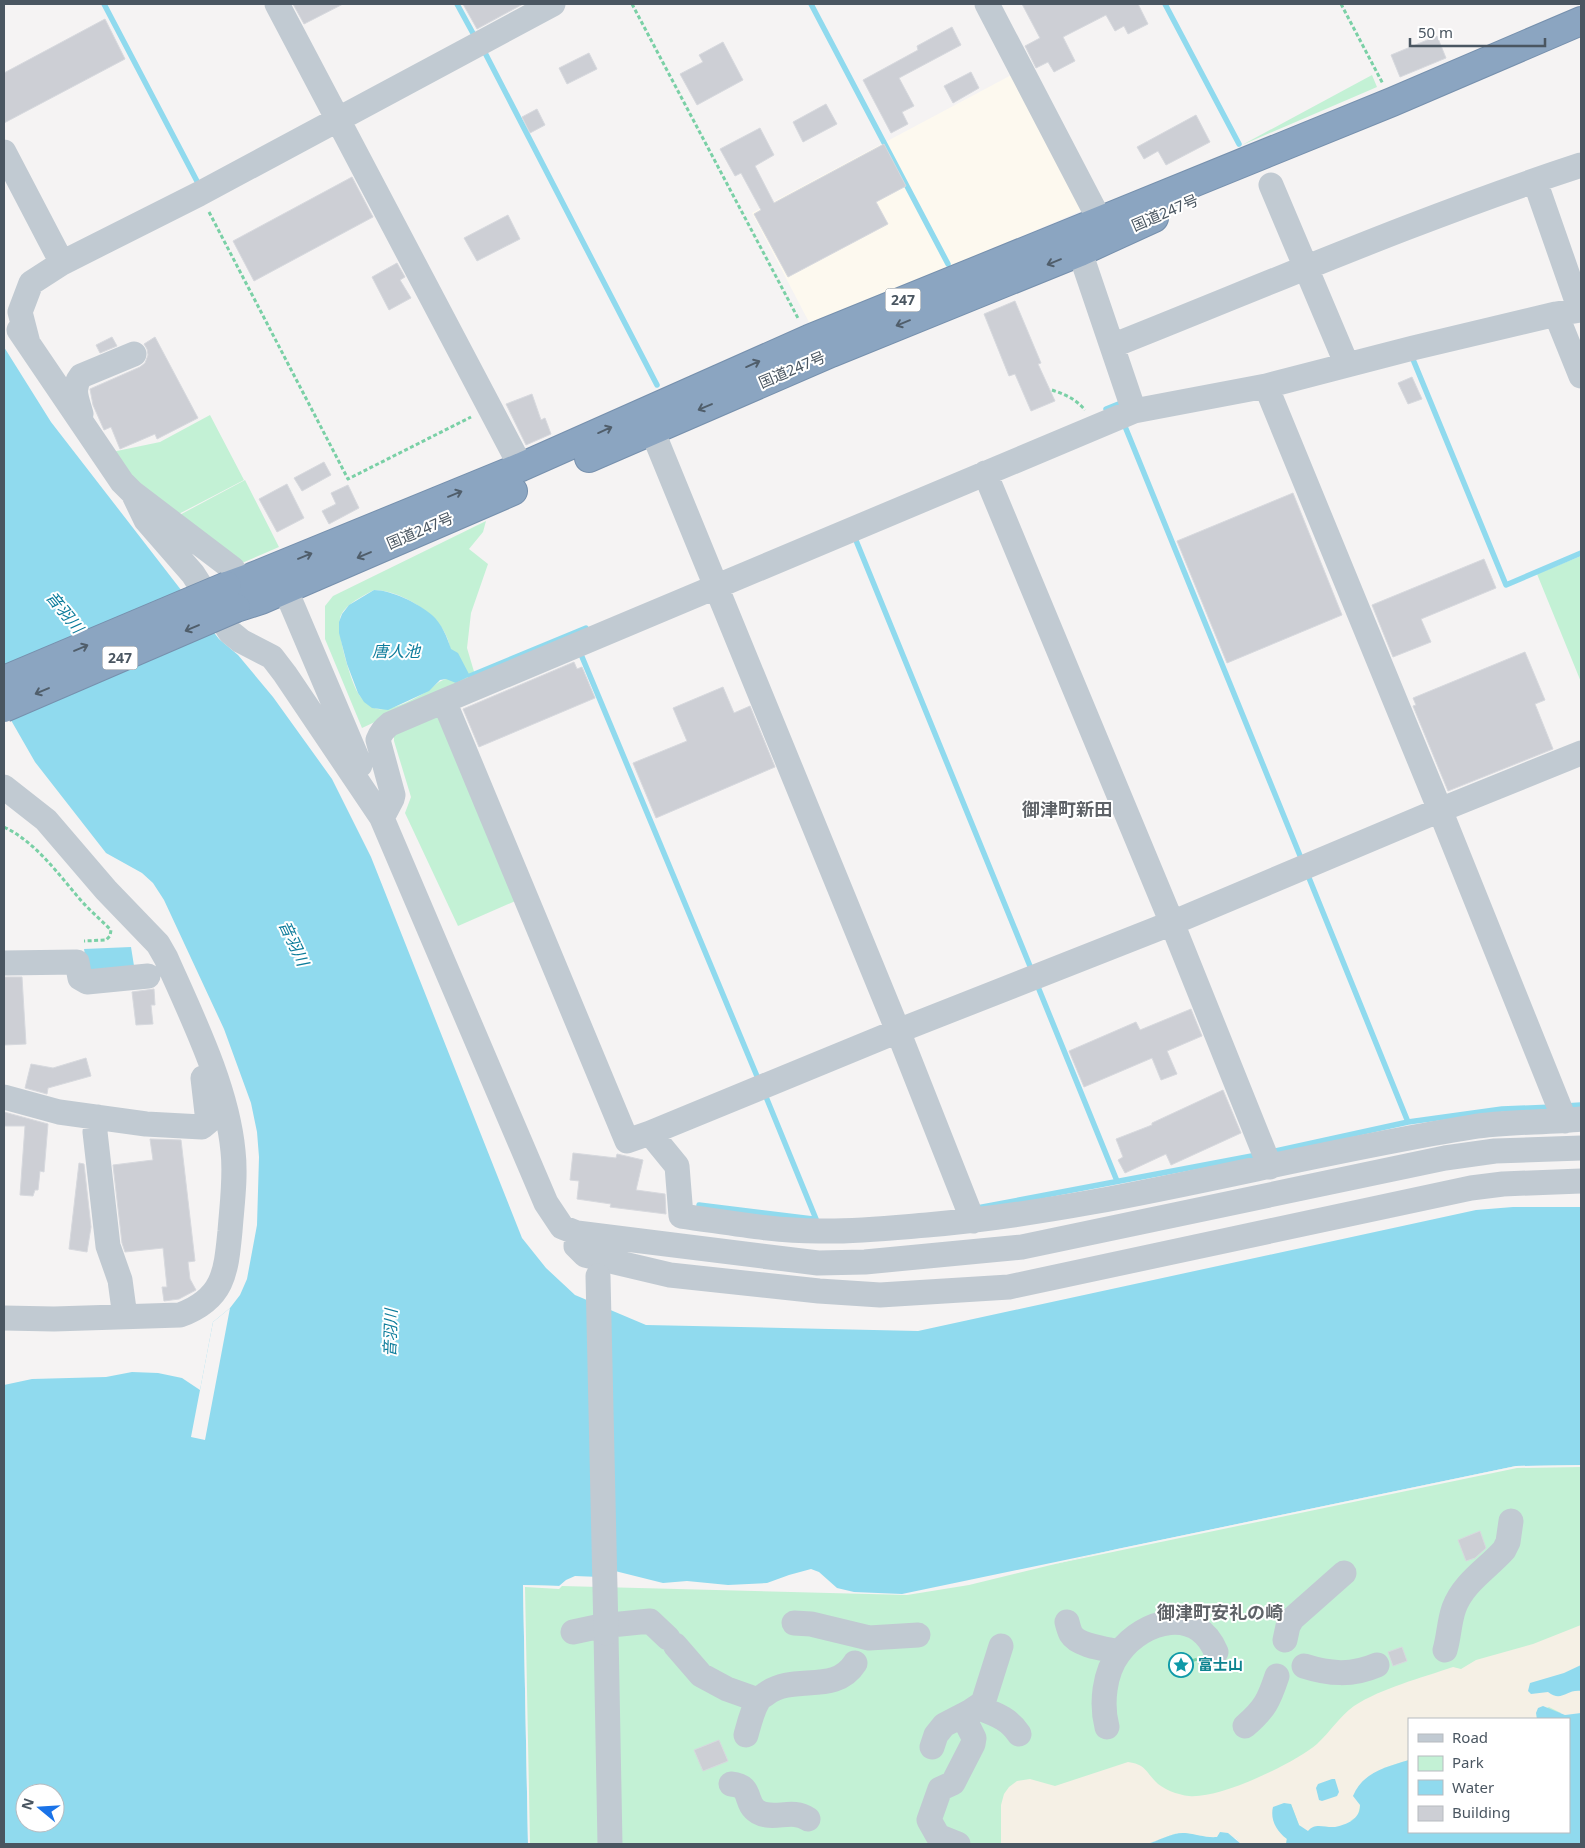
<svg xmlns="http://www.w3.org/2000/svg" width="1585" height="1848" font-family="'Noto Sans','Noto Sans JP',sans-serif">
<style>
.commercial{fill:#fdf9ef}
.green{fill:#c3f1d5;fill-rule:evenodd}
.sand{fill:#f5f0e5}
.water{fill:#90daee;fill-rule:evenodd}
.pier{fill:#f5f3f3}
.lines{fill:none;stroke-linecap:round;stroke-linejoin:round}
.stream{stroke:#90daee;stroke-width:5.5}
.building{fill:#cdcfd5;stroke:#d7d9de}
.highway-casing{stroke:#7690ad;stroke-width:30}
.path{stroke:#7ad0a6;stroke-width:3;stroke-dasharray:4 2.5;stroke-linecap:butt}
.minor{stroke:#c1cad2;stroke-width:25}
.highway{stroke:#8ba5c1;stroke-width:28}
.highway-bridge-casing{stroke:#7690ad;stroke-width:30;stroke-linecap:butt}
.minor-bridge{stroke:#c1cad2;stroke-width:25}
.highway-bridge{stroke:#8ba5c1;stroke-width:28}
.oneway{stroke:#505e6b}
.labels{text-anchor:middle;stroke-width:4;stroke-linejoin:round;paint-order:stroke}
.shield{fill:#fff;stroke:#808990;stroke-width:1}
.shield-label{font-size:14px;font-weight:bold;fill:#4a5661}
.street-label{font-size:15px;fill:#4a5661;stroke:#fff}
.culture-label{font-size:15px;font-weight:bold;fill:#0d838f;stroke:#fff;text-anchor:start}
.water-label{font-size:16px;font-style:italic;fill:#0c7c9b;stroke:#fff}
.quarter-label{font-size:18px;font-weight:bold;fill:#5f6368;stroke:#fff}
</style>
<rect width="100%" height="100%" fill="#f5f3f3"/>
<path class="commercial" d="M1017 72 1083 210 811 326 752 213Z"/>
<path class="green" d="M1372 75 1377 87 1242 145Z
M210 415 244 480 173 517 152 501 112 452 160 442Z
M245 480 279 547 235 566 174 518Z
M486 521 483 532 469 549 488 564 471 613 467 648 475 675 362 728 325 639V606L333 596ZM374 590C402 590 447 618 450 648 451 657 447 670 446 679 438 681 434 687 427 691 415 699 392 711 378 709 371 708 361 699 358 693 350 679 335 629 341 615 347 603 363 596 374 590Z
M1581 556V682L1537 574Z
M436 713 520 899 458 926 405 813 411 797 394 741V735Z
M1581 1465V1713H1536L1537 1719H1409V1760L1384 1768 1358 1816 1351 1821 1299 1825 1286 1844H1241L1236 1838H1209L1177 1833 1147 1844H528L523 1585 907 1595 969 1585 1117 1549 1516 1466Z"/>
<path class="sand" d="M1581 1625V1713L1565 1715 1549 1707 1536 1713 1537 1719H1409V1760L1384 1768 1360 1805 1358 1816 1344 1825 1309 1832 1299 1825 1291 1804 1286 1844H1241L1236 1838H1209L1185 1833H1177L1147 1844H1001V1805L1004 1794 1009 1787 1017 1781 1030 1779 1055 1786 1128 1762C1144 1764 1145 1770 1155 1781 1162 1789 1178 1795 1189 1796 1220 1799 1293 1764 1317 1744 1330 1732 1340 1716 1354 1706 1382 1688 1421 1678 1453 1667L1461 1669 1476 1660 1533 1644Z"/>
<path class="water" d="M4 347 51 422 219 639 238 655 273 697 332 779 371 857 522 1238 546 1268 575 1295 646 1325 918 1331 1476 1210 1513 1207H1581V1465L1516 1466 902 1594 854 1592 837 1588 819 1572 811 1569 789 1575 767 1583 728 1585 687 1581 663 1583 615 1571 600 1577 575 1576 566 1580 559 1586 523 1585 528 1844H4V1385L32 1379 106 1377 132 1372 158 1373 182 1378 200 1390 213 1322 230 1308 240 1295 247 1279 257 1225 259 1157 257 1132 251 1103 224 1029 164 900 153 883 142 873 106 853 35 762 4 708ZM25 1793H55V1823H25Z
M374 590C391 590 418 603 432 615 442 624 447 637 451 649L458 653 470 676 456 683 446 679 440 680 429 691 388 710 372 708 364 702 358 693 347 664 339 633V622L342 614 349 605Z
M131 947 135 972 89 976 84 949Z
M1581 1665V1691C1566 1689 1562 1703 1548 1692L1531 1694 1528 1691 1530 1683 1564 1673Z
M1543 1706 1565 1715 1581 1713V1844H1286L1287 1839C1276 1831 1270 1819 1273 1807L1284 1803 1291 1804 1299 1825 1308 1831C1315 1822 1325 1828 1335 1827 1347 1825 1361 1818 1360 1805L1353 1796C1363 1772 1386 1767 1409 1760V1832H1569V1719H1537L1536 1713 1538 1708Z
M1332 1779H1335L1339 1792 1337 1796 1322 1801 1319 1800 1316 1788 1318 1784Z
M1220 1832 1228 1833 1241 1844H1147C1158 1841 1173 1832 1185 1833 1196 1834 1206 1838 1217 1837Z"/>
<path class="pier" d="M230 1308 205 1440 191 1437 213 1322Z
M1581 1465V1467L1517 1468 1050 1565 1117 1549 1516 1466Z
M523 1585 562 1586 559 1589 525 1587 530 1844H528Z"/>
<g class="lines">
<path class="stream" d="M104 4 199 185
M457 4 475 37
M811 4 948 264
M1165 4 1239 144
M483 49 657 385
M1412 357 1506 585 1581 553
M1106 409 1121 403
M1124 424 1303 863
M855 538 1032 971
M580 652 759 1081
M470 676 586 628
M1307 873 1408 1122
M1036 982 1117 1181
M764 1092 816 1219
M1565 1106 1581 1105
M1271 1152 1408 1122 1502 1109 1553 1107
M699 1205 813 1219
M977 1208 1257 1155"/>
</g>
<path class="building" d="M293 4H343L304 24Z
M463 4H523L477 29Z
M1022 4H1138L1148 24 1128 34 1124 26 1115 31 1106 15 1063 37 1075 61 1054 72 1048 62 1036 68 1025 46 1040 38Z
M105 19 125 59 4 123V73Z
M952 27 961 45 899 78 914 106 902 112 908 124 891 133 863 80 918 50 917 46Z
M1437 36 1446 58 1400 77 1391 55Z
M723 42 743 80 697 105 680 74 703 62 699 55Z
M589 53 597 69 567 84 559 68Z
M971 72 979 88 953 103 944 86Z
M826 104 837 124 803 142 793 122Z
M537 109 545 125 530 133 522 117Z
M1196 115 1210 142 1166 165 1158 151 1144 159 1137 147Z
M760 128 774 155 755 166 774 203 884 144 906 186 876 202 888 224 788 277 754 214 761 210 741 173 735 176 720 149Z
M352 177 373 217 254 281 233 241Z
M508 215 520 239 477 261 464 238Z
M397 263 405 277 400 280 411 298 389 310 372 277Z
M1015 301 1041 363 1038 364 1055 401 1031 411 1015 374 1009 376 984 314Z
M112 337 117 346 100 353 96 345Z
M155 337 198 418 157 439 155 434 120 449 111 427 104 430 93 405 90 389 140 367 145 363 148 355 147 349 144 344Z
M1412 377 1422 399 1408 404 1398 383Z
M532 394 541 420 545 418 551 434 526 445 506 404Z
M324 462 331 475 302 491 294 478Z
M287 484 304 518 277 532 259 499Z
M348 485 359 508 329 524 322 511 336 504 331 493Z
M1293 493 1342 615 1227 663 1177 541Z
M1484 559 1496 588 1421 619 1431 642 1393 657 1372 605Z
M1525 652 1545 700 1535 704 1553 749 1448 791 1413 706 1416 705 1413 698Z
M574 662 577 669 582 667 595 698 479 747 463 709Z
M723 687 734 713 750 706 775 767 656 818 633 763 687 741 673 708Z
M4 977H22L26 1044 4 1045Z
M154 989 155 1005H151L153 1024 136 1025 132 992Z
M1191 1009 1202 1036 1167 1051 1177 1074 1161 1080 1152 1058 1084 1087 1069 1051 1136 1022 1140 1030Z
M86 1058 91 1076 48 1088 47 1094 25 1088 31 1064 53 1068Z
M1223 1090 1241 1133 1171 1165 1166 1154 1125 1173 1118 1160 1123 1157 1116 1139 1152 1125V1123Z
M4 1112 48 1124 44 1172 40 1171 38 1190H35L33 1196 20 1195 25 1126H4Z
M150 1139 181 1140 195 1261 188 1262 190 1279 196 1290 179 1299 164 1301 162 1287H167L163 1248 125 1252 122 1243 113 1165 153 1160Z
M573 1153 616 1158 617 1154 643 1160 636 1190 665 1194 666 1214 610 1207 611 1204 577 1199 579 1181 570 1180Z
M79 1163 84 1164 91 1227 87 1252 69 1249Z
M1480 1531 1486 1548 1475 1558 1466 1561 1458 1540Z
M1402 1647 1407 1661 1393 1666 1388 1652Z
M719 1740 728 1761 703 1771 694 1750Z"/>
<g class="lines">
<defs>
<path id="highway" d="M589 458 831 353 1080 252 1154 218
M227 586 252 577 521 467 809 339 1392 102 1581 21
M236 608 261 600 513 491"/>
</defs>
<use href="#highway" class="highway-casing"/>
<path class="path" d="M632 4 799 320
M1341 4 1383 84
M209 212 348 479 471 417
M1052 390C1064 394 1076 399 1085 410
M4 827C35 842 56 871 78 897 88 909 100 919 111 930L110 936 106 940 84 941
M1181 1665 1197 1659"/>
<path class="minor" d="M277 4 521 467
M987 4 1109 238
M4 152 62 263
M1535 181 1580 310
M1271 185 1347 365
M1080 252 1134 411
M1556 314 1581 376
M19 330 122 482 133 493 233 569 238 582
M28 343 20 312 31 283 62 263 199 194 553 4
M1112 346C1268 284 1422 217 1581 165
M1266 386 1440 810 1565 1121
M81 414C77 399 71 389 81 376L134 354
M652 430 898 1031 973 1221
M985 473 1172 923 1270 1167
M133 493 146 520 193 574 230 632 241 641 272 657 285 674 382 818 392 799 393 795 378 740C381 732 384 729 390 724L444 701 1134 411 1266 386 1413 348 1556 314 1581 310
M278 572 360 765
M444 701 627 1141 650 1133 677 1166 681 1216C726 1222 772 1231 818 1231 854 1232 891 1228 927 1225 1111 1209 1289 1156 1472 1127 1508 1121 1545 1123 1581 1119
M4 787 46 820 106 890 158 944 166 958C192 1017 227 1087 233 1151 236 1177 232 1204 230 1231 226 1272 224 1299 180 1315L54 1319 4 1318
M375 802 546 1203 562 1227 577 1233 818 1263 865 1262 1022 1247 1445 1158 1495 1151 1581 1148
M4 963 77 962 80 978 87 982 148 976
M4 1097 59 1112 146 1124 202 1127 208 1122 203 1078
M97 1117 95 1132 108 1246 120 1280 125 1317
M650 1133 898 1031 1172 923 1440 810 1581 753
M577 1233 576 1246 585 1255 670 1275 819 1291 880 1295 1009 1287 1471 1188 1503 1184 1581 1181
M1067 1622C1068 1626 1069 1630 1071 1634 1078 1646 1107 1649 1120 1652
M794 1623 811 1624 869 1638 918 1635
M573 1632 601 1626 650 1621 668 1638
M606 1633 610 1844
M1285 1640 1288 1626 1292 1619 1344 1573
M675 1645 701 1675 727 1689 758 1700
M1445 1650C1449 1637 1449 1622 1454 1608 1463 1583 1487 1569 1504 1550L1508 1542 1511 1521
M1304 1666C1329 1674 1352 1676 1377 1665
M980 1706 982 1709C998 1715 1010 1720 1019 1734
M1245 1726C1265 1709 1269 1700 1277 1676
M1107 1727C1101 1704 1104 1673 1119 1653 1144 1619 1197 1606 1216 1652
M746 1735C749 1724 752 1711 758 1701 759 1698 763 1696 766 1694 794 1673 835 1695 855 1663
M932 1747 936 1735 944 1725 971 1711 983 1703 1001 1646
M731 1784C754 1786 743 1803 758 1812 774 1821 792 1808 808 1819
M958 1844 938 1836 929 1820 940 1789 953 1783 973 1744 974 1738 963 1716"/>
<use href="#highway" class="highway"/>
<defs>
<path id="highway-bridge" d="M4 680 227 586
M4 708 236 608"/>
</defs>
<use href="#highway-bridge" class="highway-bridge-casing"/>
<path class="minor-bridge" d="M598 1276 606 1633"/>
<use href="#highway-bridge" class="highway-bridge"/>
</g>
<defs><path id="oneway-shaft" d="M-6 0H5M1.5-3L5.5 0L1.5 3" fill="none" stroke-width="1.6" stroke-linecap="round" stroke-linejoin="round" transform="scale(1.25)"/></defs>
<g class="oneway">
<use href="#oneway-shaft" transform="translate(1054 262) rotate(158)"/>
<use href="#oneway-shaft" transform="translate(903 323) rotate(158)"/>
<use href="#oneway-shaft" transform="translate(753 364) rotate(-24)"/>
<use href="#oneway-shaft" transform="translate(705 407) rotate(157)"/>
<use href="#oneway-shaft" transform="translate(605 430) rotate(-24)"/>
<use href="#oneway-shaft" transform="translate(455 494) rotate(-22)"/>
<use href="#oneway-shaft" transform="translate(364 555) rotate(157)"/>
<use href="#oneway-shaft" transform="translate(305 556) rotate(-22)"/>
<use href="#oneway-shaft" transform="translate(192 628) rotate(157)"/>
<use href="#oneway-shaft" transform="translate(81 648) rotate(-23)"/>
<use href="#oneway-shaft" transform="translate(42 691) rotate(157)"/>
</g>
<defs>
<symbol id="sight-ring" viewBox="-11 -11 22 22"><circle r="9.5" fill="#fff" stroke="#0f9aa8" stroke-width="1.5"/><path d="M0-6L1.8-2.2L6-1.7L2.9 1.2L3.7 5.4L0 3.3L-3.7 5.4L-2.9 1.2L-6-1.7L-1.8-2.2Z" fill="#0f9aa8"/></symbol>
</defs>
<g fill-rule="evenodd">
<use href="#sight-ring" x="1167" y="1651" width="28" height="28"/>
</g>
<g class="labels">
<g class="shield">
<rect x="885.5" y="288.5" width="35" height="23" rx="4"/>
<rect x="102.5" y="646.5" width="35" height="23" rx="4"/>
</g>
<g class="shield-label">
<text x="903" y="305">247</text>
<text x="120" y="663">247</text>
</g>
<g class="street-label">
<text transform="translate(1165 213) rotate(-23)" y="5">国道247号</text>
<text transform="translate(792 370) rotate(-23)" y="5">国道247号</text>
<text transform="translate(420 531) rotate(-23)" y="5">国道247号</text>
</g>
<g class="culture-label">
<text x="1198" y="1670">富士山</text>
</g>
<g class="water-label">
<text transform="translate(65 612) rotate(51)" y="6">音羽川</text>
<text x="396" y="657">唐人池</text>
<text transform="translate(294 943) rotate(65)" y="6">音羽川</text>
<text transform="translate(390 1333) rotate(-88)" y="6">音羽川</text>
</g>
<g class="quarter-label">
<text x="1067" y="816">御津町新田</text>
<text x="1220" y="1619">御津町安礼の崎</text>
</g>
</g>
<rect width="1585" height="1848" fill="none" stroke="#4a5661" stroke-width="10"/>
<rect x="1408" y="1718" width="162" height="115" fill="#ffffff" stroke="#b7bbc0"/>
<rect x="1418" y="1734" width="25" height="8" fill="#c1cad2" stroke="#b7bbc0"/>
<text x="1452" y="1743" font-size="15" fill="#4a5661">Road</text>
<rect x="1418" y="1756" width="25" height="15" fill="#c3f1d5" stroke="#b7bbc0"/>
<text x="1452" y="1768" font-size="15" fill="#4a5661">Park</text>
<rect x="1418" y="1780" width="25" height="15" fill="#90daee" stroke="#b7bbc0"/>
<text x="1452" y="1793" font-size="15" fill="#4a5661">Water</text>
<rect x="1418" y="1806" width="25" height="15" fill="#cdcfd5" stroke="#b7bbc0"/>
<text x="1452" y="1818" font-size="15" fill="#4a5661">Building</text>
<g transform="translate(40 1808) rotate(288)"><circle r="24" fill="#ffffff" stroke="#b7bbc0"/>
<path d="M0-4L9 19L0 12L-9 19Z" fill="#1a73e8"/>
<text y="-8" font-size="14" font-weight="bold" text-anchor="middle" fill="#4a5661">N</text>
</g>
<path d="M1410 38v8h135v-8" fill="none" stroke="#4a5661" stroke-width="2.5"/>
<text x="1418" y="38" font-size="15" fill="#4a5661" stroke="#ffffff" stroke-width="4" paint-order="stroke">50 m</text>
</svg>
